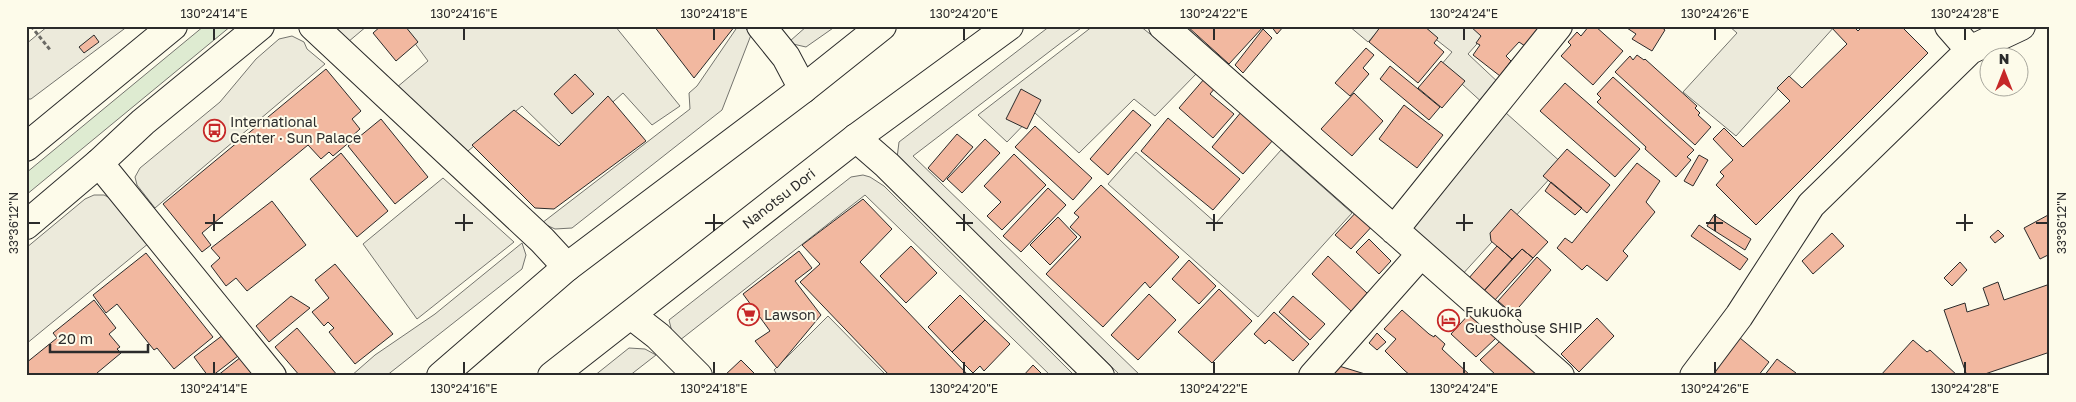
<svg xmlns="http://www.w3.org/2000/svg" width="2076" height="402" font-family="'Golos Text',sans-serif">
<style>
.green{fill:#deebd1;stroke:#74746e}
.parking{fill:#eceadb;stroke:#74746e}
.building{fill:#f2b8a0;stroke:#2b2b2b}
.lines{fill:none;stroke-linecap:round;stroke-linejoin:round}
.street-casing{stroke:#2b2b2b;stroke-width:30}
.secondary-casing{stroke:#2b2b2b;stroke-width:30}
.path{stroke:#6a6964;stroke-width:3;stroke-dasharray:4 2.5;stroke-linecap:butt}
.street{stroke:#fdfbea;stroke-width:28}
.secondary{stroke:#fdfbea;stroke-width:28}
.ticks{fill:none;stroke:#2b2b2b;stroke-width:2}
.labels{text-anchor:middle;stroke-width:4;stroke-linejoin:round;paint-order:stroke}
.poi-label{font-size:14px;fill:#2b2b2b;stroke:#fdfbea;text-anchor:start}
.street-label{font-size:14px;fill:#2b2b2b;stroke:#fdfbea}
.neatline{fill:none;stroke:#2b2b2b;stroke-width:2}
.ticks-label{font-size:12px;text-anchor:middle;fill:#2b2b2b}
</style>
<rect width="100%" height="100%" fill="#fdfbea"/>
<path class="green" d="M204 26H231L26 195V173Z"/>
<path class="parking" d="M48 26H128L31 99H26V44Z
M334 26H367L348 42Z
M402 26H615L680 106 652 125 623 93 563 146 522 106 468 151 396 88 428 61Z
M738 26H744L751 35 722 110 572 228 555 229 542 223 690 109 689 93 697 86Z
M807 26H836L806 47 793 44 790 41Z
M1050 26H1084L1062 42 913 156 1141 376H1121L897 158 899 142Z
M1093 26H1140L1198 72 1155 116 1134 99 1079 153 1035 113 1007 142 978 115Z
M1349 26H1383L1368 42Z
M1419 26H1472L1483 37 1468 54 1501 85 1485 105 1441 65 1452 52Z
M1729 26H1835L1736 136 1683 92 1737 33Z
M292 36 304 42 307 49 325 64 155 208 137 185 135 177 140 168 220 102 256 59 279 39Z
M1506 113 1563 164 1460 277 1411 230Z
M1281 150 1352 213 1258 317 1108 184 1136 152 1216 223Z
M863 175 870 177 884 186 1075 376H1051L865 195 675 344 669 320 851 177Z
M443 178 514 242 417 319 363 244Z
M94 195H104L114 200 149 243 26 344V248L85 199Z
M522 243 526 255 522 269 386 376H351L375 355 435 314Z
M828 316 887 376H778L774 370Z
M629 348 645 349 656 355 629 376H594Z"/>
<path class="building" d="M381 26H405L418 42 396 61 373 33Z
M654 26H735L694 78Z
M1187 26H1264L1229 64Z
M1271 26H1284L1277 34Z
M1381 26H1424L1438 38 1434 43 1444 52 1418 83 1369 42Z
M1470 26H1541L1525 46 1519 42 1506 56 1511 61 1500 76 1473 55 1480 45 1476 43 1481 36Z
M1589 26H1595L1623 51 1593 85 1561 56 1571 45 1568 42 1577 32 1581 36Z
M1624 26H1660L1665 30 1652 51 1632 39 1636 34Z
M1830 26H1853L1858 31 1863 26H1901L1928 53 1756 225 1716 185 1724 176 1720 172 1733 160 1713 139 1724 128 1743 147 1790 101 1777 88 1789 76 1802 88 1847 44Z
M1263 29 1272 38 1243 73 1235 65Z
M94 35 99 42 84 53 79 47Z
M1366 48 1374 55 1363 68 1369 74 1350 96 1335 83Z
M1637 55 1644 60 1645 59 1697 106 1695 108 1700 113 1698 115 1711 127 1695 145 1615 72 1630 56 1633 60Z
M1441 61 1465 81 1442 108 1418 88Z
M1390 66 1440 107 1429 120 1380 79Z
M326 69 361 111 352 119 360 129 350 138 352 140 333 156 329 152 321 159 308 145 202 233 211 245 202 252 163 204Z
M575 74 594 94 572 114 554 94Z
M1613 77 1694 150 1687 157 1691 160 1676 177 1645 149 1646 147 1597 102 1601 98 1597 94Z
M1205 78 1216 87 1210 94 1234 114 1213 138 1179 108Z
M1565 83 1640 149 1615 177 1540 111Z
M1021 89 1041 100 1027 129 1006 119Z
M1354 93 1383 121 1352 156 1321 129Z
M608 96 646 141 554 209 535 208 472 145 514 110 559 146Z
M1404 105 1443 135 1417 168 1379 139Z
M1133 110 1151 125 1108 175 1090 159Z
M1242 111 1274 139 1243 174 1212 147Z
M1168 118 1240 179 1213 210 1141 151Z
M381 119 428 177 395 204 348 146Z
M1035 126 1092 178 1073 200 1015 147Z
M957 134 973 147 943 182 928 168Z
M985 139 1000 153 962 193 947 179Z
M1567 149 1610 185 1587 213 1543 176Z
M341 153 388 211 357 237 310 179Z
M1014 154 1046 185 1002 230 987 216 1001 202 984 186Z
M1699 155 1708 160 1693 186 1684 181Z
M1637 163 1660 181 1646 202 1655 212 1623 251 1628 256 1607 281 1587 265 1582 270 1557 248 1565 238 1572 243Z
M1551 182 1582 208 1575 215 1545 191Z
M1101 185 1179 257 1150 288 1145 282 1103 327 1046 274 1081 237 1070 227 1079 217 1074 213Z
M1048 188 1066 205 1021 252 1003 236Z
M863 199 892 229 860 262 969 376H890L800 282 820 264 802 245Z
M272 201 306 245 247 291 236 278 226 286 211 266 220 258 211 248Z
M1359 209 1375 223 1351 249 1335 235Z
M1511 209 1548 242 1533 258 1522 249 1512 259 1491 241 1490 233Z
M2050 214V254L2040 259 2024 228Z
M1714 215 1751 239 1745 250 1707 226Z
M1058 217 1077 237 1050 265 1030 245Z
M1699 225 1748 259 1740 270 1691 236Z
M1998 230 2004 236 1995 243 1990 237Z
M1832 233 1844 246 1813 274 1802 261Z
M1369 239 1391 261 1379 274 1356 252Z
M911 246 937 273 906 303 880 276Z
M1497 246 1512 259 1483 292 1468 279Z
M1522 249 1533 258 1494 301 1483 292Z
M799 251 812 268 795 281 821 315 777 368 755 341 770 331 743 294Z
M146 253 213 337 174 369 157 348 154 350 117 304 106 313 93 295Z
M1328 256 1368 294 1352 312 1312 274Z
M1537 257 1551 270 1513 314 1498 301Z
M1189 260 1216 286 1199 304 1172 279Z
M1960 262 1967 270 1952 286 1944 278Z
M335 264 393 334 355 364 329 332 334 328 328 322 324 326 312 312 329 298 315 280Z
M1998 282 2004 300 2050 284V352L1979 376H1967L1944 310 1965 303 1967 312 1989 305 1983 288Z
M1219 289 1252 321 1212 363 1178 332Z
M1149 294 1176 320 1138 360 1111 335Z
M960 295 985 320 952 352 928 327Z
M291 296 310 308 269 342 256 326Z
M1293 296 1325 324 1310 340 1279 312Z
M94 300 116 328 109 334 120 347 117 349 121 353 97 373 99 376H26V363L57 338 53 333Z
M1402 310 1429 334 1434 337 1435 335 1445 344 1442 349 1471 376H1411L1404 370 1385 351 1396 339 1384 329Z
M1274 312 1309 344 1293 361 1269 340 1265 344 1254 334Z
M1470 313 1496 338 1476 357 1451 334Z
M1597 318 1614 336 1579 372 1561 354Z
M985 320 1010 344 984 371 980 366 973 373 952 352Z
M297 328 338 376H300L275 347Z
M1377 333 1386 342 1377 350 1369 343Z
M223 335 238 356 212 376H208L194 357Z
M1740 338 1769 362 1758 376H1711Z
M1913 340 1927 352 1930 350 1958 376H1880Z
M1500 341 1539 376H1497L1480 360Z
M241 357 255 376H217Z
M1777 359 1796 373 1794 376H1764Z
M741 360 757 376H724Z
M1033 365 1044 376H1023Z
M1339 366 1365 374 1366 376H1330Z"/>
<g class="lines">
<defs>
<path id="street" d="M313 26 542 240 567 267
M761 26 786 57 803 89
M1163 26 1560 376
M1949 26 1970 50
M99 163 272 376
M1394 230 1558 26
M631 315 658 336 698 376
M1313 376 1421 254
M1694 376 1739 316 1811 205 1970 50 2021 26"/>
<g id="secondary">
<path d="M856 138 887 165 1100 376"/>
<path d="M26 147 173 26"/>
<path d="M26 225 99 163 143 122 260 26"/>
<path d="M441 376 567 267 803 89 882 26"/>
<path id="s1" d="M552 376 856 138 1009 26"/>
</g>
</defs>
<use href="#street" class="street-casing"/>
<use href="#secondary" class="secondary-casing"/>
<path class="path" d="M31 26 51 51"/>
<use href="#street" class="street"/>
<use href="#secondary" class="secondary"/>
</g>
<path class="ticks" d="M214 28V40M464 28V40M714 28V40M964 28V40M1214 28V40M1464 28V40M1715 28V40M1965 28V40M214 214V231M464 214V231M714 214V231M964 214V231M1214 214V231M1464 214V231M1715 214V231M1965 214V231M28 223H40M205 223H223M455 223H473M705 223H723M956 223H973M1206 223H1223M1456 223H1473M1706 223H1723M1956 223H1973M2036 223H2048M214 362V374M464 362V374M714 362V374M964 362V374M1214 362V374M1464 362V374M1715 362V374M1965 362V374"/>
<defs>
<symbol id="bus-ring" viewBox="-11 -11 22 22"><circle r="9.5" fill="#fdfbea" stroke="#c62828" stroke-width="1.5"/><path d="M-5-6H5V4H4V6H2V4H-2V6H-4V4H-5ZM-3.5-4V0h7V-4ZM-3.5 1.2v1.5H-2V1.2ZM2 1.2v1.5H3.5V1.2Z" fill="#c62828"/></symbol>
<symbol id="supermarket-ring" viewBox="-11 -11 22 22"><circle r="9.5" fill="#fdfbea" stroke="#c62828" stroke-width="1.5"/><path d="M-6-5.5h2.5l.6 2H6L4.5 2H-2.5L-4.4-4H-6ZM-1.5 3.2a1.3 1.3 0 1 0 .1 0ZM3 3.2a1.3 1.3 0 1 0 .1 0Z" fill="#c62828"/></symbol>
<symbol id="hotel-ring" viewBox="-11 -11 22 22"><circle r="9.5" fill="#fdfbea" stroke="#c62828" stroke-width="1.5"/><path d="M-6-4.5h1.5V1H6V5H4.5V3h-9V5H-6ZM-4 0a1.8 1.8 0 1 1 3.6 0ZM.5 0V-2.5h3Q6-2.5 6 0Z" fill="#c62828"/></symbol>
</defs>
<g fill-rule="evenodd">
<use href="#bus-ring" x="202" y="118" width="25" height="25"/>
<use href="#supermarket-ring" x="736" y="302" width="25" height="25"/>
<use href="#hotel-ring" x="1436" y="308" width="25" height="25"/>
</g>
<g class="labels">
<g class="poi-label">
<text x="230" y="127">International<tspan x="230" dy="16">Center · Sun Palace</tspan></text>
<text x="1465" y="317">Fukuoka<tspan x="1465" dy="16">Guesthouse SHIP</tspan></text>
<text x="764" y="320">Lawson</text>
</g>
<g class="street-label">
<text dy="5" stroke="none"><textPath href="#s1" startOffset="288">Nanotsu Dori</textPath></text>
</g>
</g>
<rect width="2076" height="402" fill="none" stroke="#fdfbea" stroke-width="55"/>
<g transform="translate(2004 72)"><circle r="24" fill="#fdfbea" stroke="#a9a89e"/>
<path d="M0-4L9 19L0 12L-9 19Z" fill="#c62828"/>
<text y="-8" font-size="14" font-weight="bold" text-anchor="middle" fill="#2b2b2b">N</text>
</g>
<path d="M50 344v8h98v-8" fill="none" stroke="#2b2b2b" stroke-width="2.5"/>
<text x="58" y="344" font-size="15" fill="#2b2b2b" stroke="#fdfbea" stroke-width="4" paint-order="stroke">20 m</text>
<rect x="28" y="28" width="2020" height="346" class="neatline"/>
<g class="ticks-label">
<text x="214" y="18">130°24'14"E</text>
<text x="464" y="18">130°24'16"E</text>
<text x="714" y="18">130°24'18"E</text>
<text x="964" y="18">130°24'20"E</text>
<text x="1214" y="18">130°24'22"E</text>
<text x="1464" y="18">130°24'24"E</text>
<text x="1715" y="18">130°24'26"E</text>
<text x="1965" y="18">130°24'28"E</text>
<text transform="translate(14 223) rotate(-90)" y="4">33°36'12"N</text>
<text transform="translate(2062 223) rotate(-90)" y="4">33°36'12"N</text>
<text x="214" y="393">130°24'14"E</text>
<text x="464" y="393">130°24'16"E</text>
<text x="714" y="393">130°24'18"E</text>
<text x="964" y="393">130°24'20"E</text>
<text x="1214" y="393">130°24'22"E</text>
<text x="1464" y="393">130°24'24"E</text>
<text x="1715" y="393">130°24'26"E</text>
<text x="1965" y="393">130°24'28"E</text>
</g>
</svg>
